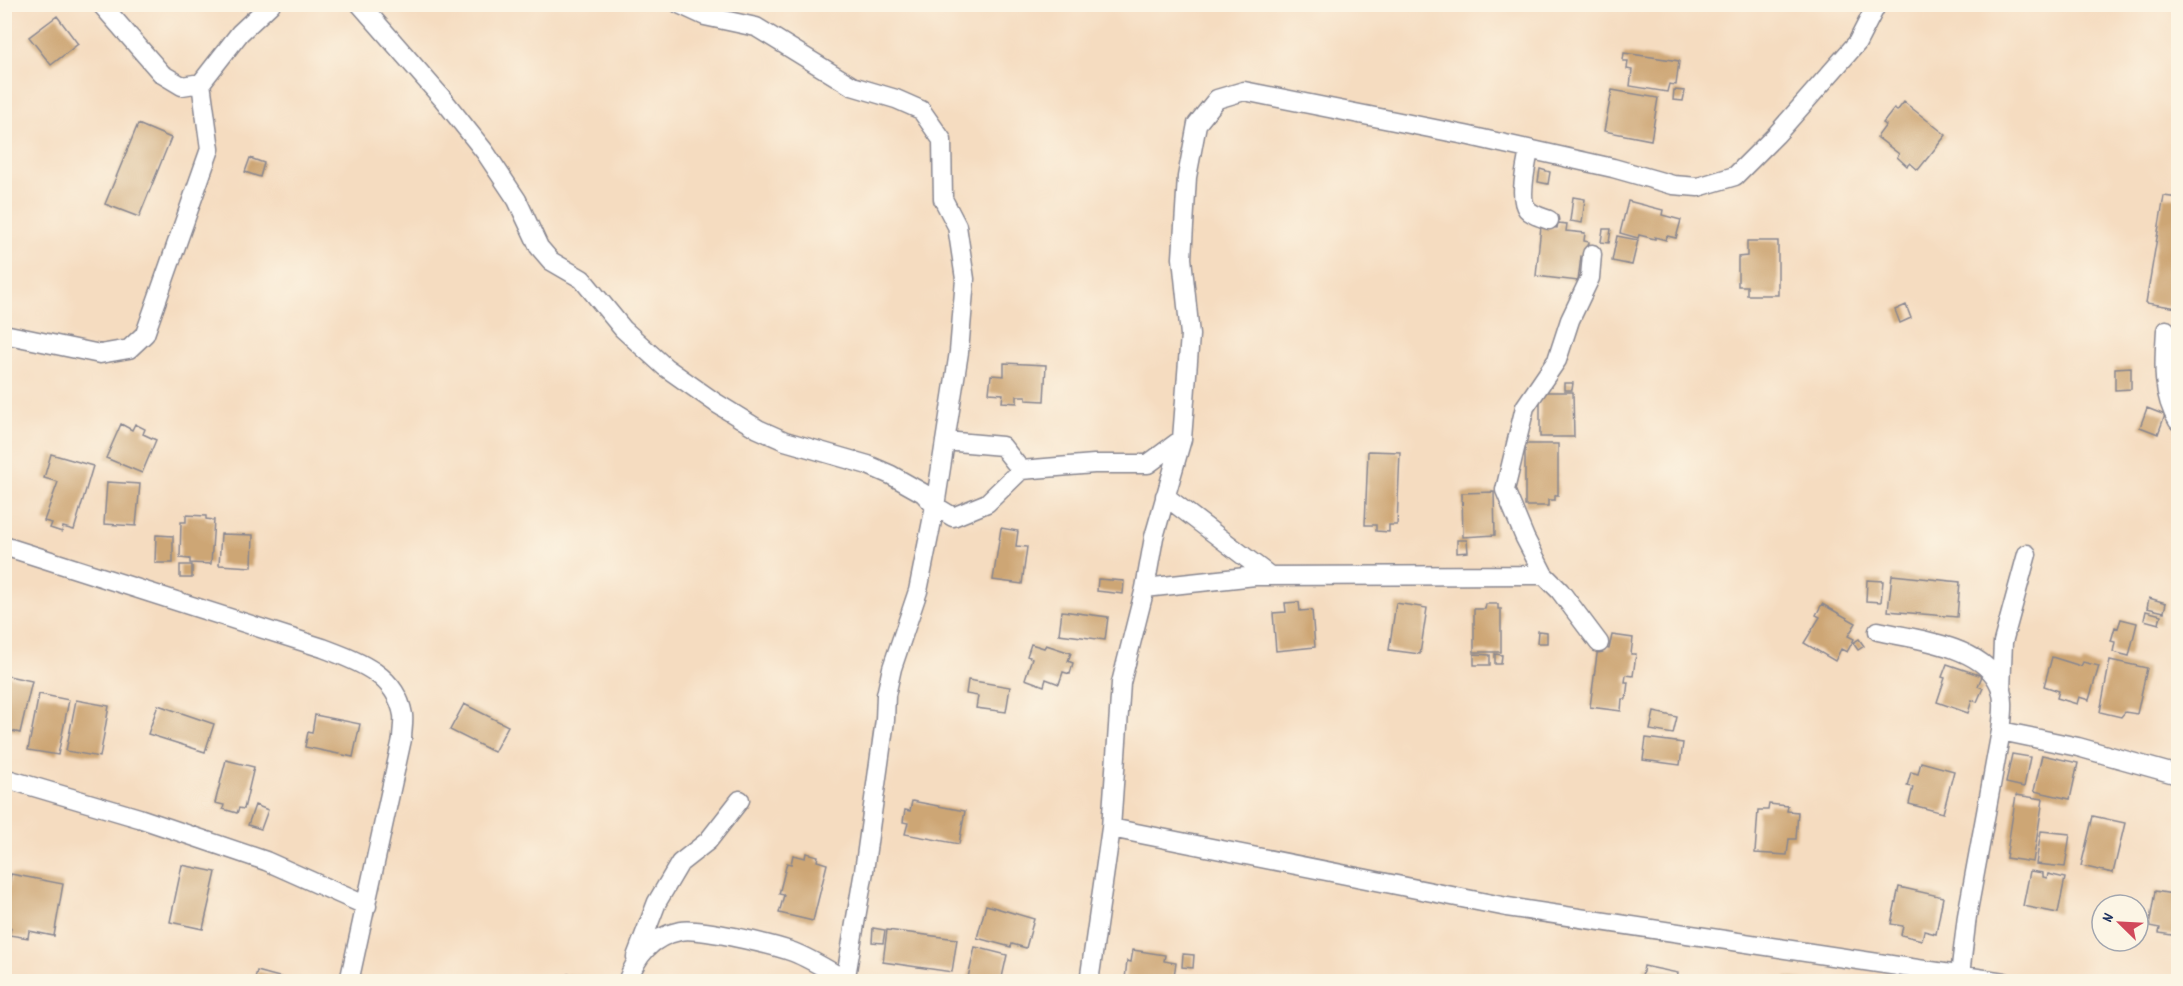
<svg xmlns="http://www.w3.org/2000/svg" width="2183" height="986" font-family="Dekko,sans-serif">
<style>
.building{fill:#cda675}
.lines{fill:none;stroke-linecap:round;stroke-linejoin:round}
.street-casing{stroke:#88868f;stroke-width:21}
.street{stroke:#fff;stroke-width:18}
</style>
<rect width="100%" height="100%" fill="#fcf5e5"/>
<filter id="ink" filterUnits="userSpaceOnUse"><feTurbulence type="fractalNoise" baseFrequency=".0167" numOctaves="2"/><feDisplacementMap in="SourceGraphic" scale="12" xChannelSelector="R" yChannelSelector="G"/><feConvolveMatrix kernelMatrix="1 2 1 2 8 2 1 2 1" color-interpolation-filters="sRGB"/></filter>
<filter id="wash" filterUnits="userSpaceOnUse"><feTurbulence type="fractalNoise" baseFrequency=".008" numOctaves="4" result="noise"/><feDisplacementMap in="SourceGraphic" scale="24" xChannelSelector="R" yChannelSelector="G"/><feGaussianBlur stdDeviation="1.35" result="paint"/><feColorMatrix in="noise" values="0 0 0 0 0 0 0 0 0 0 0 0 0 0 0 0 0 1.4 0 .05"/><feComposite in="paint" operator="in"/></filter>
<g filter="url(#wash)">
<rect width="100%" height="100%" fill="#f5dcc0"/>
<g id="blocks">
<path class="building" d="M57 16 78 44 51 65 29 37Z
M1624 53 1679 61 1676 85 1669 84 1667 92 1630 86 1632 70 1627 69 1628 61H1623Z
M1612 90 1658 98 1651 140 1604 131Z
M1674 90 1685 91 1683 101 1673 100Z
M1904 102 1946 135 1918 170 1910 163 1907 166 1897 157 1899 154 1877 137 1886 125 1883 123 1894 109 1897 111Z
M138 124 171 138 139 217 105 204Z
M250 158 264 163 260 177 245 172Z
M1540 169 1550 172 1548 184 1538 182Z
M2164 196 2178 198V308L2146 303Z
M1573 197 1585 199 1582 223 1570 221Z
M1628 201 1663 210 1662 215 1681 220 1676 238 1667 236 1666 240 1655 237V239L1639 235 1638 238 1620 233Z
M1558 223 1567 224 1566 231 1585 233 1584 241 1589 242 1587 257 1581 256 1578 281 1536 276 1541 226 1557 228Z
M1603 229H1611L1609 243 1601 242Z
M1617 236 1638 240 1632 265 1612 261Z
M1747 241H1778V295H1747V286H1738V257L1747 256Z
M1906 305 1911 318 1900 323 1895 310Z
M1004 363 1046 365 1044 401 1026 400V396H1017V403L1002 402 1003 394 989 393 991 375 1004 376Z
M2131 367V389L2115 390V368Z
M1564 383H1573L1572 390H1564Z
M1540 392H1573L1574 437H1540Z
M2147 408 2165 415 2158 434 2140 427Z
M121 424 132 430 135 424 145 429 143 434 156 440 142 473 106 458Z
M1525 444H1558V495H1555V500H1548V506H1525Z
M1368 451 1400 452 1397 525H1389V532L1376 531V525H1365Z
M51 454 93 466 74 530 63 527 62 532 50 528 52 523 44 521 58 482 44 478Z
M107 482 140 484 136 526 104 524Z
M1494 492 1495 535 1463 537 1462 493Z
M186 515 206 516V519L214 520 211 564 190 563V559L180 558 181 522H186Z
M1001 528 1018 531 1016 546 1027 547 1022 584 993 580Z
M221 534 253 535 252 567 219 565Z
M156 535 173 536V563H155Z
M1457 540H1467L1468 552 1457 553Z
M180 565H192V578H180Z
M1892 575 1960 582 1957 617 1888 611Z
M1098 579 1124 581 1123 594 1097 591Z
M1867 580 1883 581 1881 602 1866 601Z
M2149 598 2166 603 2164 612 2147 608Z
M1299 602 1300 611 1312 610 1315 647 1276 651 1273 613 1286 612 1285 603Z
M1396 603 1427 608 1420 654 1389 650Z
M1486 604H1498V609H1501V652H1474V609H1485Z
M1822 604 1856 623 1848 636 1854 639 1847 652 1841 649 1835 661 1804 643 1820 617 1816 615Z
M1062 611 1108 617 1105 640 1059 634Z
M2146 611 2161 615 2159 624 2144 620Z
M2121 619 2137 623 2129 656 2113 652 2115 642 2111 641 2115 627 2118 628Z
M1538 631 1547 632V643H1537Z
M1612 635 1633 638 1631 654H1636L1633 676 1626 675 1625 682H1628L1626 699H1622L1621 711 1590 707 1598 647 1609 649Z
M1859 639 1864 646 1858 650 1853 643Z
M1031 644 1044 648 1046 645 1071 653 1068 661 1073 663 1070 674 1063 672 1059 684 1046 679 1044 686 1025 679 1032 658 1027 656Z
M1474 654 1490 655V665H1474Z
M1495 654 1502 655 1501 664H1495Z
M2052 657 2081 666 2083 662 2099 666 2089 700 2079 697 2077 704 2057 698 2059 691 2044 686Z
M2110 660 2147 668 2137 714 2125 712 2121 717 2100 712Z
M1947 664 1982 676 1978 686 1983 688 1977 702 1972 700 1968 713 1937 702 1945 678 1942 677Z
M4 675 32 681 20 733 4 729Z
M968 680 1010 687 1006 712 976 708 978 696 966 694Z
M39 694 69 700 58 755 28 750Z
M76 700 109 706 100 757 66 751Z
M464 704 508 726 494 752 450 730Z
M158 705 214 724 205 752 148 734Z
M1654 712 1677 717 1673 734 1650 730Z
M315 715 360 724 353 757 305 747 308 732 312 733Z
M1646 738 1683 743 1680 765 1643 760Z
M2012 754 2030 757 2024 787 2006 783Z
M2042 755 2078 763 2070 799 2034 791Z
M226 760 254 767 244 809 239 808 237 813 223 809 224 805 215 803Z
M1921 762 1954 771 1943 813 1909 804 1913 787 1907 786 1911 772 1918 774Z
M2016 795 2043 799 2033 862 2006 858Z
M912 801 965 811 959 844 905 834 908 823 903 822 905 810 910 811Z
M1769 804 1788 806 1787 811 1798 812 1796 839H1789L1787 855 1755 853 1758 810H1768Z
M255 805 268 810 261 829 248 825Z
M2093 816 2125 823 2113 873 2081 866Z
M2041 831 2070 834 2065 867 2036 864Z
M806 853 818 856 817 861 827 864 813 921 779 913 784 895 779 894 787 863 791 864 793 855 805 858Z
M182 865 216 872 203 929 170 922Z
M2030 871 2043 873V877L2047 878 2048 874 2065 878 2058 913 2023 906Z
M11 874 63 884 54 936 29 931 28 938 9 935 11 928 4 926V908Z
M1899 887 1943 897 1936 934 1924 931 1922 940 1901 935 1903 926 1891 924Z
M2155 891 2178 895V936L2159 933 2160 928 2149 926Z
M986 905 1034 919 1026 948 1012 944 1011 947 977 938Z
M873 928 885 930 883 943 872 942Z
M887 930 957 939 952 972 883 962Z
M975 947 1007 955 1001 982H967Z
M1133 950 1165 955 1164 961 1176 963 1173 982H1134L1125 979 1127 961 1131 962Z
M1183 954 1194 955 1193 968 1182 967Z
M1644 966 1678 973 1677 982H1641Z
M257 971 294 981V982H254Z
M568 974 590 981V982H565Z
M1786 977 1804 980V982H1785Z"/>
</g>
</g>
<g filter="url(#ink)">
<use href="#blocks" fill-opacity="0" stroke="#88868f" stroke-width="1.5"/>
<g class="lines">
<defs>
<path id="street" d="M101 4 162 74 182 86 201 83 240 33 271 4
M360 4 442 98 485 152 517 200 539 247 551 261 582 279 623 329 665 367 716 403 758 429 785 441 868 465 891 475 923 493 935 506 953 517 987 503 1021 470 1094 464H1148L1182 439
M679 4 705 16 756 27 852 86 896 99 921 110 942 140 943 199 957 226 965 279 959 352 935 506 918 591 892 668 886 695 885 720 864 871 845 982
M1529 150C1527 163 1518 198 1527 209 1532 215 1541 217 1549 220
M2166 330C2164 362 2161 393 2178 421
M4 334 100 354 129 349 145 334 210 149 201 83
M945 441 1002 446 1021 470
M1165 496 1270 576
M4 546 323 648C357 661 396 674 403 715 404 722 402 731 402 739L349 982
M1544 575 1525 538 1505 490 1525 407 1557 360 1570 320 1590 278 1592 254
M1145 588 1255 576 1544 575 1560 591 1599 643
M1878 631C1914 639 1977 645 1997 680 2006 695 2003 714 2001 731L1967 916 1960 975
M2001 689 2003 642 2027 554
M2001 731 2078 747 2178 775
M4 778 139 818 266 861 367 906
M1111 828 1507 907 2004 982
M636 957 657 902 680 863 708 841 740 800
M627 982C637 955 651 937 680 931 698 927 774 945 793 952 811 959 828 970 845 980
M1089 982 1111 828 1121 683 1145 588 1154 537 1182 439 1190 335 1182 258 1187 177 1197 124 1217 99 1244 91 1465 135 1613 168 1673 185 1698 187 1735 176 1776 135 1857 43 1877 4"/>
</defs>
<use href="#street" class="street-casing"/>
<use href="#street" class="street"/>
</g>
</g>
<rect width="2183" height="986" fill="none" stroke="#fcf5e5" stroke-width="24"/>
<g transform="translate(2120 923) rotate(294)"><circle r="28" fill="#fcf5e5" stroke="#a2a6af" stroke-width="1.5"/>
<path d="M0-4.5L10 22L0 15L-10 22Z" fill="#d1495b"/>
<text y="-9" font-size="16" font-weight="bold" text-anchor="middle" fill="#1b2f5e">N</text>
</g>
</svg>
